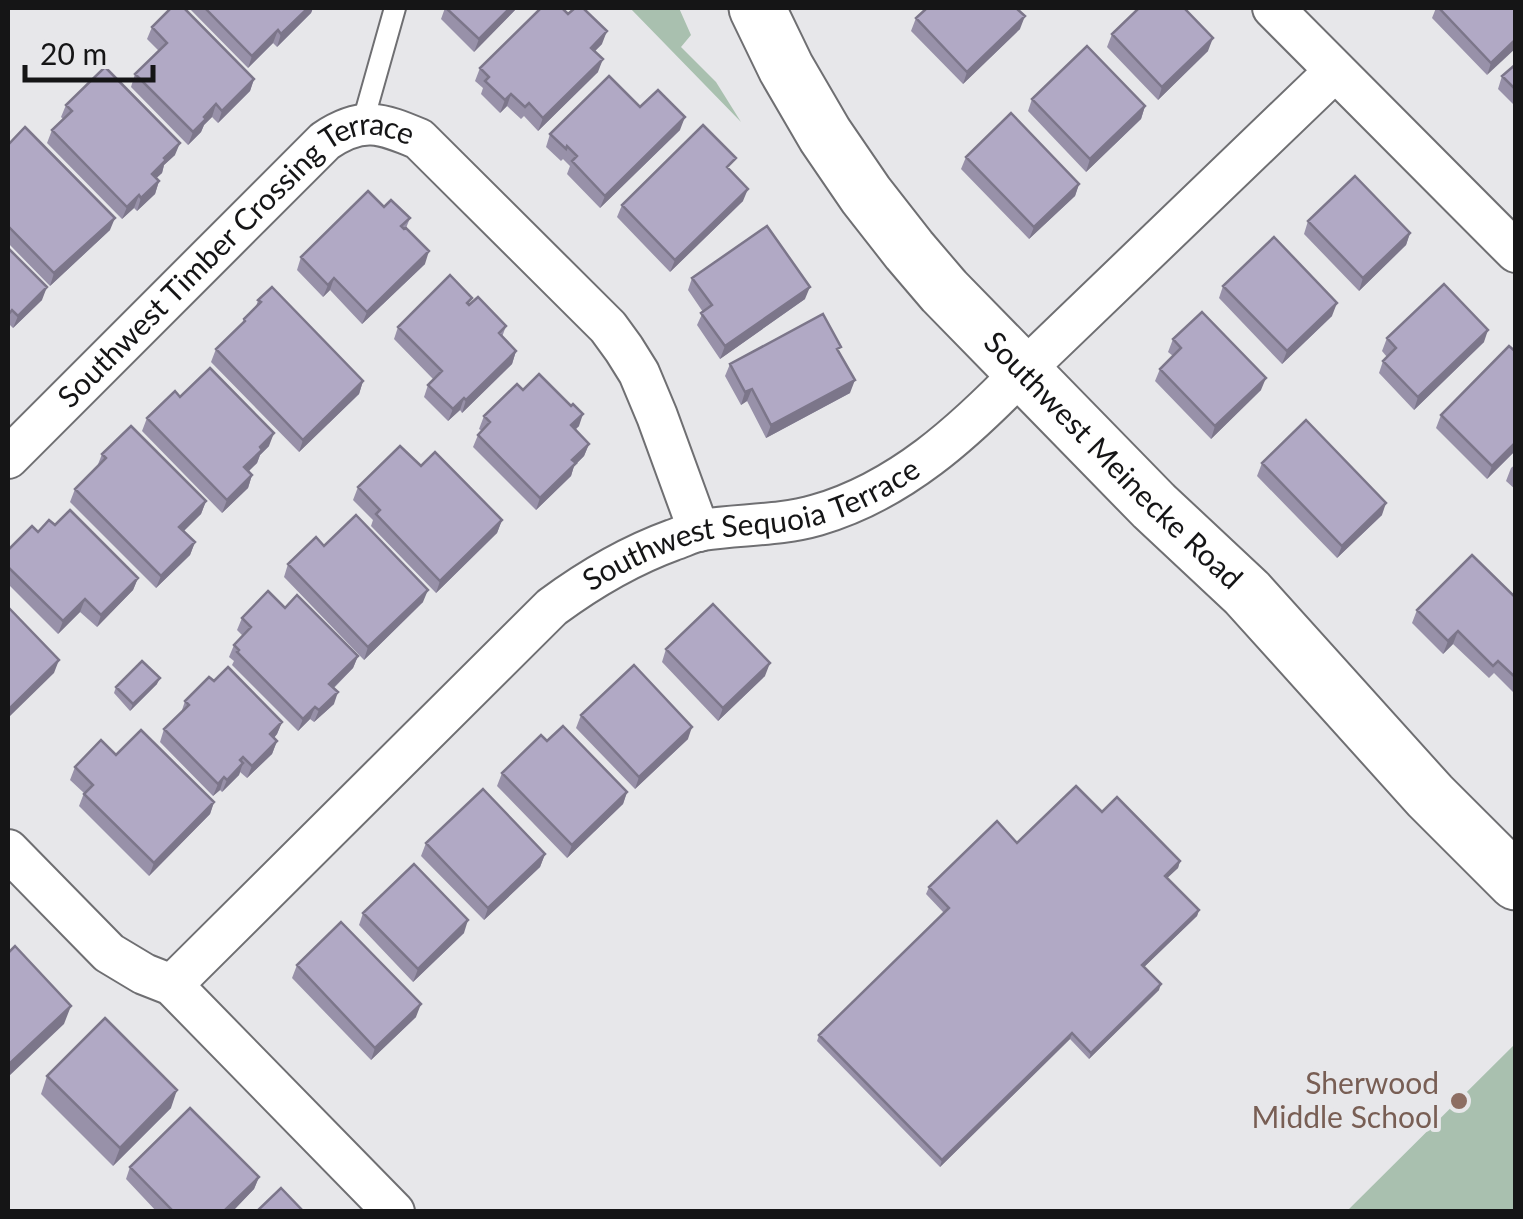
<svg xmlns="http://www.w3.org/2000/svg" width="1523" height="1219" font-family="Lato,sans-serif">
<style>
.green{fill:#a9c0af}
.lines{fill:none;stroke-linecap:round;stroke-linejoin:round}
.lane-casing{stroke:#6f6f72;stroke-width:24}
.street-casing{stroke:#6f6f72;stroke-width:44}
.secondary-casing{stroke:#6f6f72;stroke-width:59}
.lane{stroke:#fff;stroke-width:20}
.street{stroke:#fff;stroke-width:40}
.secondary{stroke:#fff;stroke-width:55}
.wall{fill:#9891a9}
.shaded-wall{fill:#7c768a}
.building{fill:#b1a9c5;stroke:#7c768a;stroke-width:2.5}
.education-dot{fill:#8d6e63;stroke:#e7e7ea;stroke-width:4}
.labels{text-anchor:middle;stroke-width:8;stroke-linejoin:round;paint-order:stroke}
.street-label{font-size:30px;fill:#151516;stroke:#e7e7ea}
.education-label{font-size:30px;fill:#785e54;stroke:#e7e7ea;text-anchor:end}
</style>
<rect width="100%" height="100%" fill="#e7e7ea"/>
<path class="green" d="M630 8H679L691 35 681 47 716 82 741 122Z
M1515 1044V1211H1347Z"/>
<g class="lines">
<defs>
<path id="lane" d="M362 125 395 8"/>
<g id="street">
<path d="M1273 8 1516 252"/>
<path id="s1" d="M8 458 325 141C362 116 381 123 419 139L608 327 624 349 639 373 657 416 699 531"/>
<path d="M8 850 109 953 144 974 172 985 394 1212"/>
<path id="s2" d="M172 985 552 607C590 579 629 556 673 540 682 537 692 532 702 530 740 524 779 526 817 515 900 491 964 432 1023 371L1335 71"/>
</g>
<g id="secondary">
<path id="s3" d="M757 8 786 68 825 135 866 195 909 250 944 291 1154 506 1247 593 1430 796 1516 882"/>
</g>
</defs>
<use href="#lane" class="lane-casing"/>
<use href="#street" class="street-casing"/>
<use href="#secondary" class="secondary-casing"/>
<use href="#lane" class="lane"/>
<use href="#street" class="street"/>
<use href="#secondary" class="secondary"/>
</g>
<path class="wall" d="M189 8H313L311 13 277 47 273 43 248 68Z
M445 8H517L474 52 441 19Z
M1436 8H1516L1487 75 1432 18Z
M916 18 1020 29 963 84 911 31Z
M152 27 254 79 250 91 218 123 212 117 204 125 201 132 188 145 131 87 135 74 159 51 147 39Z
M1112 34 1208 51 1158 100 1107 47Z
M602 44 595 51 598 72 538 131 524 116 521 119 507 106 500 113 481 94 483 88 475 81 480 68Z
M1516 64V107L1498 89 1502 76Z
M1032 99 1145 106 1141 119 1086 172 1028 111Z
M66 105 175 155 164 165 162 173 156 178 159 181 155 194 137 211 134 208 122 219 47 143 52 130 63 119 61 117Z
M640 107 680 130 600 208 567 174 570 166 563 159 561 161 546 147 550 134Z
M8 145 110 230 50 286 8 243Z
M966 157 1079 184 1075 196 1029 239 961 169Z
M731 171 743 201 670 272 617 217 622 205Z
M384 207 410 218 406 228 425 264 362 324 330 290 323 297 297 270 301 257Z
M1308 221 1410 233 1406 245 1359 291 1304 234Z
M8 248 42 300 13 328 8 323Z
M692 278 805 299 720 359 697 325 703 312 688 290Z
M1223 286 1332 316 1282 364 1219 298Z
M258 300 363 381 359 394 299 452 211 362 216 349 242 324 244 319 256 307Z
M470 304 506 326 502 337 516 351 512 364 462 413 460 410 448 421 424 397 428 385 434 380 394 339 398 327Z
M1387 338 1484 342 1414 410 1379 373 1383 361 1387 357 1382 351Z
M1173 339 1261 390 1211 439 1155 381 1160 369 1173 356 1168 352Z
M839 352 850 393 766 438 747 401 741 405 725 376 730 364Z
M1516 352V450L1487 479 1436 428 1441 415Z
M523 390 579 426 575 430 589 444 584 456 574 466 571 476 536 510 473 447 478 435 482 431 479 429 484 416Z
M180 397 269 446 260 455 257 463 248 471 252 475 248 488 222 513 142 431 147 418Z
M102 454 206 501 201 514 183 531 195 542 190 555 156 588 70 502 75 489 97 467Z
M1262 463 1382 515 1337 558 1257 476Z
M1516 464V490L1506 481 1511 468Z
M358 487 502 520 497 533 436 593 371 526 373 520 353 500Z
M38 532 138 578 133 590 97 627 80 612 58 634 8 584V550Z
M324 546 423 602 364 660 284 577 288 564Z
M1516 598V695L1494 673 1489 678 1453 644 1443 654 1412 623 1417 610Z
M285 608 358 656 353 668 334 688V704L314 722 310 719 298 731 232 665 234 661 229 657 234 645 243 636 237 630 242 618Z
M666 649 765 676 718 721 662 662Z
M214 681 282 722 277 734 274 738 277 741 272 754 247 778 240 772 239 775 222 792 220 790 213 796 160 742 164 729 181 713 185 701Z
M157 684 130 711 114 693 116 687Z
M581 715 688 739 635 789 576 728Z
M547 741 627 792 623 804 567 858 497 786 502 773Z
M116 755 214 802 210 814 149 876 79 806 84 793 70 780 75 767Z
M1102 812 1180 861 1178 868 1167 878 1199 910 1197 916 1144 967 1159 990 1089 1059 1070 1039 940 1167 817 1041 819 1035 944 913 926 894 929 887 1017 843Z
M426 843 545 854 540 867 484 920 421 856Z
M363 913 464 933 413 982 359 925Z
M297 965 416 1017 371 1060 292 978Z
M47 1076 171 1108 113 1166 41 1094Z
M130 1167 259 1177 254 1189 232 1212H157L126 1179Z"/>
<path class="shaded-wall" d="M308 8H313L311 13 277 47 281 34Z
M510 8H517L474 52 479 39Z
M1025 16 1020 29 963 84 967 72Z
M278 30 273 43 248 68 252 56Z
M607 31 602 44 586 60 591 48Z
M1213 38 1208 51 1158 100 1162 87Z
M1516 39V48L1487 75 1491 63Z
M603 59 598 72 538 131 543 118Z
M254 79 250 91 218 123 222 111Z
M511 94 507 106 500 113 505 100Z
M216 104 212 117 204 125 201 132 188 145 193 132Z
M1145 106 1141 119 1086 172 1090 159Z
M685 117 680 130 600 208 605 196Z
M180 143 175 155 164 165 162 173 148 186 152 174 164 158Z
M159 181 155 194 137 211 141 198Z
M1079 184 1075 196 1029 239 1034 227Z
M748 189 743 201 670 272 675 260Z
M139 195 134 208 122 219 127 207Z
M115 218 110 230 50 286 54 273Z
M1410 233 1406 245 1359 291 1363 278Z
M429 251 425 264 362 324 367 312Z
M334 278 330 290 323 297 328 285Z
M47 287 42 300 13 328 18 316Z
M810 287 805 299 720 359 725 346Z
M1337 303 1332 316 1282 364 1287 351Z
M1488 330 1484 342 1414 410 1418 397Z
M516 351 512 364 462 413 466 400Z
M1266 378 1261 390 1211 439 1215 426Z
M855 380 850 393 766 438 771 425Z
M363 381 359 394 299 452 303 440Z
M752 389 747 401 741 405 745 392Z
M464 398 460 410 448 421 453 409Z
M583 414 579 426 566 438 571 425Z
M274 433 269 446 260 455 257 463 240 480 244 467 260 447Z
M1516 442V450L1487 479 1492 466Z
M589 444 584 456 574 466 571 476 536 510 540 498 572 460Z
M252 475 248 488 222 513 227 500Z
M206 501 201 514 175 540 179 527Z
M1386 503 1382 515 1337 558 1342 546Z
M502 520 497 533 436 593 440 581Z
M195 542 190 555 156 588 161 576Z
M138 578 133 590 97 627 101 615Z
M428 590 423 602 364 660 368 647Z
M85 599 80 612 58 634 63 621Z
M1458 631 1453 644 1443 654 1448 641Z
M358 656 353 668 325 696 329 684Z
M59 660 54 673 8 718V710Z
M770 663 765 676 718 721 723 708Z
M160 678 157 684 130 711 133 704Z
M338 692 334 704 314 722 319 710Z
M315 707 310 719 298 731 303 719Z
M282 722 277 734 266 747 270 734Z
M692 727 688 739 635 789 639 777Z
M277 741 272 754 247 778 252 766Z
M243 757 239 767 243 763 239 775 222 792 227 780Z
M224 777 220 790 213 796 218 784Z
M627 792 623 804 567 858 572 845Z
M214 802 210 814 149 876 154 863Z
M545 854 540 867 484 920 488 908Z
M1180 861 1178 868 1163 882 1165 876Z
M1199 910 1197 916 1140 971 1142 965Z
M468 920 464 933 413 982 418 969Z
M1161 984 1159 990 1089 1059 1091 1053Z
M421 1004 416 1017 371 1060 375 1048Z
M71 1006 64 1024 8 1077V1065Z
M1072 1033 1070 1039 940 1167 942 1160Z
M177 1090 171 1108 113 1166 120 1148Z
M259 1177 254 1189 232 1212H223Z"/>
<path class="building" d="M171 8H184L254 79 222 111 216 104 204 117 206 119 193 132 135 74 167 43 152 27Z
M205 8H308L281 34 278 30 252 56Z
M446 8H510L479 39Z
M541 8H562L568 14 575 8H583L607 31 591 48 603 59 543 118 529 103 525 107 511 94 505 100 485 81 489 77 480 68Z
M927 8H1016L1025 16 967 72 916 18Z
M1139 8H1184L1213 38 1162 87 1112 34Z
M1439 8H1516V39L1491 63Z
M1087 46 1145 106 1090 159 1032 99Z
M1516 64V90L1502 76Z
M105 67 180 143 164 158 166 160 152 174 159 181 141 198 139 195 127 207 52 130 72 111 66 105Z
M609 76 640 107 658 90 685 117 605 196 572 161 577 156 567 146 566 149 550 134Z
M1011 113 1079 184 1034 227 966 157Z
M703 125 736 158 727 167 748 189 675 260 622 205Z
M25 127 115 218 54 273 8 226V145Z
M1355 176 1410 233 1363 278 1308 221Z
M368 191 384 207 391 200 410 218 401 226 404 229 406 228 429 251 367 312 334 278 328 285 301 257Z
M767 226 810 287 725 346 701 313 712 305 692 278Z
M1274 237 1337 303 1287 351 1223 286Z
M8 248 47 287 18 316 12 310 8 315Z
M450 275 472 298 467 303 469 305 478 297 506 326 499 333 516 351 466 400 464 398 453 409 428 385 442 371 398 327Z
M1444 284 1488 330 1418 397 1383 361 1396 348 1387 338Z
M272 287 363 381 303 440 216 349 245 321 244 319 261 302 258 300Z
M1202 312 1266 378 1215 426 1160 369 1181 348 1173 339Z
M823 314 841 347 837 349 855 380 771 425 752 389 745 392 730 364Z
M1509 346 1516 352V442L1492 466 1441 415Z
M210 368 274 433 260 447 262 450 244 467 252 475 227 500 147 418 175 391 180 397Z
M539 374 571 406 573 404 583 414 571 425 589 444 572 460 576 463 540 498 478 435 490 422 484 416 517 384 523 390Z
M1306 420 1386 503 1342 546 1262 463Z
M131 426 206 501 179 527 195 542 161 576 75 489 106 458 102 454Z
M400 446 421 466 435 452 502 520 440 581 376 514 380 510 358 487Z
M70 510 138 578 101 615 85 599 63 621 8 567V550L32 526 38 532 49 520 55 525Z
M356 515 428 590 368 647 288 564 316 537 324 546Z
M1472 555 1516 598V678L1498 661 1493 666 1458 631 1448 641 1417 610Z
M268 591 285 608 297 595 358 656 329 684 338 692 319 710 315 707 303 719 237 652 239 650 234 645 251 627 242 618Z
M713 604 770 663 723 708 666 649Z
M8 607 59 660 8 710Z
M142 661 160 678 133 704 116 687Z
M634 665 692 727 639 777 581 715Z
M228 667 282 722 270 734 277 741 252 766 243 757 240 760 243 763 227 780 224 777 218 784 164 729 189 705 185 701 209 677 214 681Z
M563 726 627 792 572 845 502 773 541 735 547 741Z
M141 730 214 802 154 863 84 794 93 785 75 767 101 740 116 755Z
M1076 786 1102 812 1117 797 1180 861 1165 876 1199 910 1142 965 1161 984 1091 1053 1072 1033 942 1160 819 1035 949 908 929 887 997 821 1017 843Z
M483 789 545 854 488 908 426 843Z
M414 864 468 920 418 969 363 913Z
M341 922 421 1004 375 1048 297 965Z
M15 946 71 1006 8 1065V953Z
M105 1018 177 1090 120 1148 47 1076Z
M190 1108 259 1177 223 1212H174L130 1167Z
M281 1188 304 1212H256Z"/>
<circle class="education-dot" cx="1459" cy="1101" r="10"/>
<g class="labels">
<g class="street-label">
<text dy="10" stroke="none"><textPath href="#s1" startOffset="310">Southwest Timber Crossing Terrace</textPath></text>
<text dy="10" stroke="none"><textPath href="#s3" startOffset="580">Southwest Meinecke Road</textPath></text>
<text dy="10" stroke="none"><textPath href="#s2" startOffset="755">Southwest Sequoia Terrace</textPath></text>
</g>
<g class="education-label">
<text x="1439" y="1094">Sherwood<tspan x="1439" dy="34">Middle School</tspan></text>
</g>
</g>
<rect width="1523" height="1219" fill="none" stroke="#151516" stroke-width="20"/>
<path d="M25 65v15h128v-15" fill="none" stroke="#151516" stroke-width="5"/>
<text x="40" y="65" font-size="30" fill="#151516" stroke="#e7e7ea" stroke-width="8" paint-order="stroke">20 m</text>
</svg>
